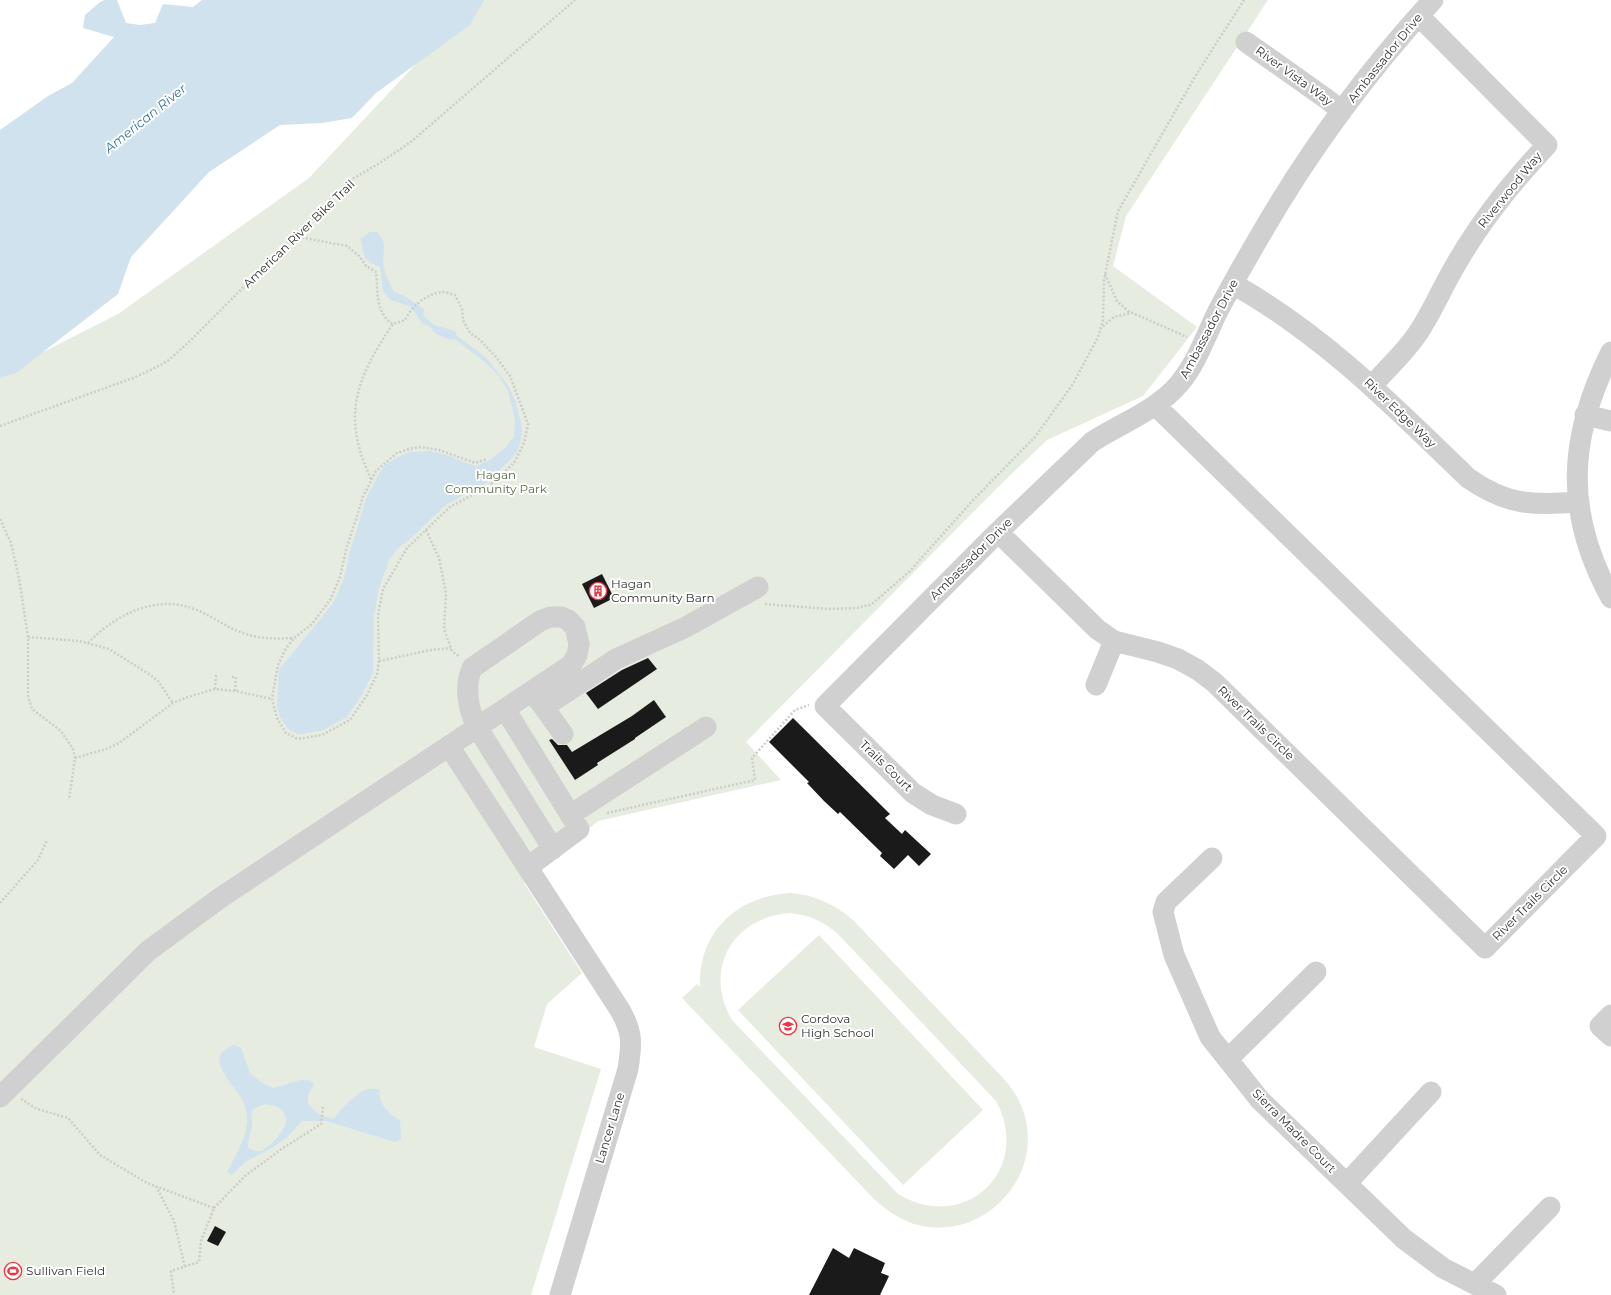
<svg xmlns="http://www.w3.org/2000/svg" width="1611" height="1295" font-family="Montserrat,sans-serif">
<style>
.green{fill:#e6ecdf;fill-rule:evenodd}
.water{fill:#cfe2ee;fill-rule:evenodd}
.building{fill:#1a1a1a}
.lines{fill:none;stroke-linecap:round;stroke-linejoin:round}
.path{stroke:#cdcdcd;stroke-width:2.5;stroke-dasharray:2 2;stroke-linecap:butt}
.minor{stroke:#d0d0d0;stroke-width:21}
.labels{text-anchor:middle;stroke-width:4;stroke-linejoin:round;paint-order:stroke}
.street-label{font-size:12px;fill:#333;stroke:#fff}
.park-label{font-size:12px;fill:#56703f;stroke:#fff}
.poi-label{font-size:12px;fill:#333;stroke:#fff;text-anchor:start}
.water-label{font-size:13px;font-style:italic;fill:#3f7597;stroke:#fff}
</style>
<rect width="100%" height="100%" fill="#fff"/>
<path class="green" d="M476 0H1268L1126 216 1113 266 1197 327 1143 396 1047 440 999 486 746 742 781 780 598 821 524 883 582 973 547 1004 534 1047 601 1069 531 1295H0V374L118 314 309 178Z
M790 893C815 895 834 904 853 920L1003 1078C1010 1086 1016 1094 1020 1103 1051 1171 985 1245 914 1224 899 1219 887 1210 875 1200L682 998 697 984 700 987C698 932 737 896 790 893ZM790 913C809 915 823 921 838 934L996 1101C1033 1170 965 1234 898 1194L732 1020C703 970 732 917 790 913Z
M819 935 983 1110 903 1185 738 1010Z"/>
<path class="water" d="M105 0H117L126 23 140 25 155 23 163 4 193 7 202 0H484L470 25 376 93 352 118 322 123 280 125 209 172 131 257 118 294 16 373 0 378V130L48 96 72 83 114 37 83 28 85 15 100 2Z
M370 232H377C388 244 383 249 383 262 384 273 390 283 394 292L403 295 424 309 423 315 434 325 455 331 457 336 479 352 489 361 509 387 516 403 521 423 522 433 520 443 517 452 510 460 486 483 447 504 410 539 398 548 389 560 379 588 374 615 373 673 363 693 347 717 321 731 298 734 289 730 280 717 277 705 279 670 334 602 344 578 350 551 366 499 377 477 385 465 398 457 409 452 430 451 444 454 472 465 477 466 491 459 506 447 514 437 515 420 508 391 499 376 486 363 455 339 451 340 436 334 429 326 423 324 410 306 391 300 383 292 380 267C364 261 363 256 361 239Z
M234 1045 241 1048 250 1073 262 1083 274 1088 300 1080H309L314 1084 308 1095V1104C315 1112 323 1117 334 1119L337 1114C349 1103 361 1084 380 1090 377 1104 389 1113 400 1121L401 1139 395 1142 326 1121H302L287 1137 275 1146 245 1162 232 1175 227 1172C235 1157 246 1139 247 1121 247 1116 246 1107 243 1102 236 1085 200 1057 234 1045ZM265 1104C270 1105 277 1106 280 1109 284 1111 287 1118 286 1122 285 1131 268 1149 260 1151 255 1152 252 1150 248 1147 248 1139 251 1133 252 1125 252 1118 250 1117 253 1109Z"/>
<path class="building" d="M602 574 614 598 594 608 582 584Z
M648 658 657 669 598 709 586 693 622 670Z
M654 700 666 717 635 738V739L597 763 598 765 575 780 549 740 552 739 558 745H567L572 752 632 716Z
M793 718 890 814 885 818 902 834 905 830 931 854 919 866 908 855 894 869 880 856 882 853 840 812 838 814 824 801 807 783 809 782 769 742Z
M215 1226 226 1232 218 1246 207 1241Z
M833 1248 849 1258 854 1248 885 1263 881 1273 889 1276 880 1295H809Z"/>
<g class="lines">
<path class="path" d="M294 236 347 246 359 256 366 266 376 272C378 290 375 314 393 324L405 320C412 306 426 294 442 292 446 292 451 294 455 295L462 309 463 320 470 333 479 339 496 357 510 376 528 424 524 443 514 463 489 486 450 507 407 548 383 589 378 615 379 661 377 674 367 695 350 720 322 735 298 739 286 733 277 718 272 699 278 665 285 650 294 638 312 624 330 600 340 577 346 550 363 497 376 471 397 453 409 449 420 447 439 450 475 463 487 459
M1105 274 1117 301 1128 311 1187 337
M1100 329 1114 317 1131 313
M0 426 133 378 153 369 169 360 190 341 335 195 354 178 378 164 412 141 575 0
M371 479C341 415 356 379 393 324
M0 519 11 543 19 578 28 637V696L32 709 61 731 73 749 75 758 69 800
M426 530 439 558 446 593 444 629 452 651 460 657
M765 604 829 609 857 608 872 604 909 572 974 499 1035 437 1073 384 1098 337 1103 320 1104 280 1118 211 1196 75 1244 0
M28 637 79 641 102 647 109 649 152 676 158 681 173 703
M88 643C115 615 155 594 194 609 211 615 224 626 240 632 258 639 276 639 294 638
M379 661 431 650 451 648
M232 677H236L235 691
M215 689 216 676H219
M75 758 106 749 119 743 173 703 188 697 215 689 235 691 272 699
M607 813 755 780 752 758 795 710 809 705
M0 903 38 860 47 840
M21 1099 37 1109 68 1118 100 1155 147 1183 214 1208 201 1241 199 1262 171 1271 174 1295
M156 1186 174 1221 185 1267
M214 1208 245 1176 283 1148 321 1124 323 1106"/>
<path class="minor" d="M1246 42 1328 100 1342 111
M1233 284C1324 335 1393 406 1468 478 1508 506 1532 505 1579 502
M1611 352C1568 438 1564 512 1611 598
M1372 386C1388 367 1404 354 1418 333 1432 312 1442 288 1455 266 1480 222 1512 182 1547 145L1419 16
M1585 415 1611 421
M998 532 1097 629 1114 641 1158 652 1178 659 1198 670 1215 683 1485 948 1596 836 1155 405
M1096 685 1114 641
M535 695 563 734
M544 707 616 659 686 627 758 587
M505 709 579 829 528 867
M449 746 620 1010C633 1033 632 1043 628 1069L560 1295
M956 814 932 805 913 793 825 706 998 532 1092 442C1121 423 1156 411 1179 384 1196 364 1205 338 1216 315 1229 289 1243 265 1257 241 1306 155 1366 73 1433 0
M570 815 706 727
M1212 858 1166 902 1163 912 1174 955 1210 1037 1260 1100 1404 1239 1443 1268 1496 1295
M1611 1015 1600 1026 1611 1036
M1228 1059 1316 972
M0 1097 148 951 220 898 571 665 577 655 579 644 575 627 568 620 561 617H550L540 621 472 668C464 687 468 709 477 727L553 849
M1347 1183 1431 1092
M1475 1284 1550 1207"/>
</g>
<defs>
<symbol id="building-ring" viewBox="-11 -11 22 22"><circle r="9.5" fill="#fff" stroke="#e63946" stroke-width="1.5"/><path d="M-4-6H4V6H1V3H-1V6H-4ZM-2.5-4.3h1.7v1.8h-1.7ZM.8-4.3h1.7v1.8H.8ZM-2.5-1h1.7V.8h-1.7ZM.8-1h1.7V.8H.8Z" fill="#e63946"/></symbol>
<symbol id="school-ring" viewBox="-11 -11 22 22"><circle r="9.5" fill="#fff" stroke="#e63946" stroke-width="1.5"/><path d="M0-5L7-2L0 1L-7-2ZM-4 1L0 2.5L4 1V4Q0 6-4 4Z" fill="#e63946"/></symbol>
<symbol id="stadium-ring" viewBox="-11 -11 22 22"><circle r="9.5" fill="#fff" stroke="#e63946" stroke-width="1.5"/><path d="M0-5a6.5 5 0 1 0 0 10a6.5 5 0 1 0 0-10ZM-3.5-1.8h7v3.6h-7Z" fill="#e63946"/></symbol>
</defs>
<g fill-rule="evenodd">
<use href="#building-ring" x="588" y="581" width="20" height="20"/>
<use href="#school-ring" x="778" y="1016" width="20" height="20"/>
<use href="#stadium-ring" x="3" y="1261" width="20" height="20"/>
</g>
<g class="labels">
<g class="street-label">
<text transform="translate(1385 58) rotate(-51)" y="4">Ambassador Drive</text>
<text transform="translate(1294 76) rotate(36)" y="4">River Vista Way</text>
<text transform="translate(1510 190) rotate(-51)" y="4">Riverwood Way</text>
<text transform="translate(299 234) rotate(-44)" y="4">American River Bike Trail</text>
<text transform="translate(1209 329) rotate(-62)" y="4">Ambassador Drive</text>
<text transform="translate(1400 413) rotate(44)" y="4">River Edge Way</text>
<text transform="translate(971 559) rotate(-45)" y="4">Ambassador Drive</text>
<text transform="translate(1256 723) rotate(44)" y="4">River Trails Circle</text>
<text transform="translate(886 766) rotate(44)" y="4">Trails Court</text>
<text transform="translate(1530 903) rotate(-45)" y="4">River Trails Circle</text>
<text transform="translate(610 1128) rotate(-73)" y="4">Lancer Lane</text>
<text transform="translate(1294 1131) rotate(45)" y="4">Sierra Madre Court</text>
</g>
<g class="park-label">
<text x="496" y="479">Hagan<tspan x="496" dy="14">Community Park</tspan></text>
</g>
<g class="poi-label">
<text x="611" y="588">Hagan<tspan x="611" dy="14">Community Barn</tspan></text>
<text x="801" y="1023">Cordova<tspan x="801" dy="14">High School</tspan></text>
<text x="26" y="1275">Sullivan Field</text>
</g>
<g class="water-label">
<text transform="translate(145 118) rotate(-39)" y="5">American River</text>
</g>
</g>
</svg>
